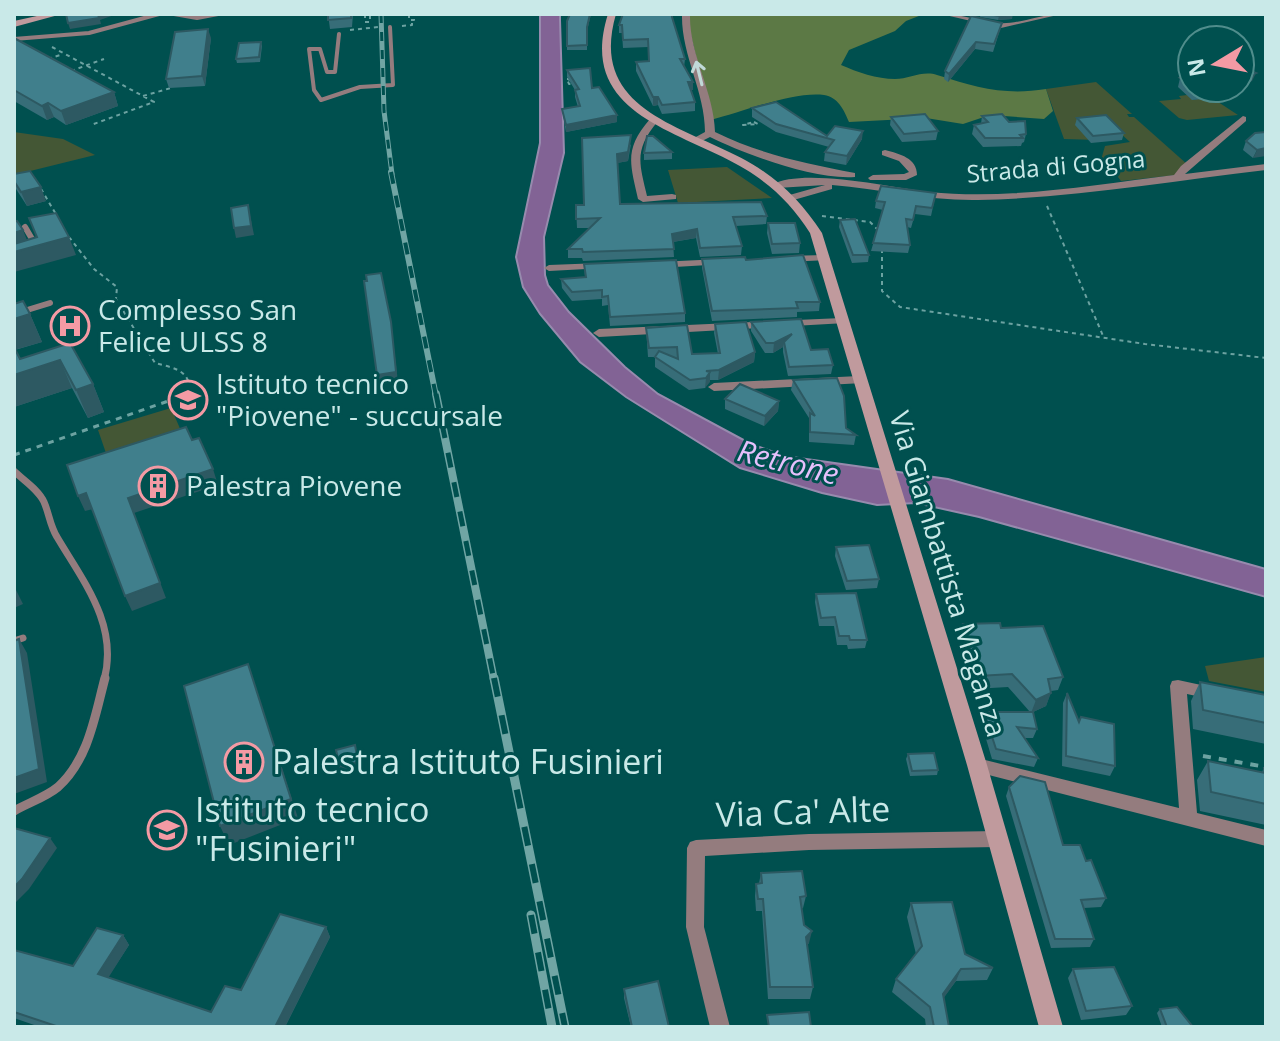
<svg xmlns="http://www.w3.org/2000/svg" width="1280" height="1041" font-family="'Open Sans',sans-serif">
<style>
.green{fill:#445735}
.forest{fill:#5c7945}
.water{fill:#826395;stroke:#978bae;stroke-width:2}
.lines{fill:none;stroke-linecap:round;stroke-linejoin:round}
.path-far2{stroke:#6ca2a1;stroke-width:2;stroke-dasharray:4 4;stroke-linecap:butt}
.path-far1{stroke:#6ca2a1;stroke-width:3;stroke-dasharray:6 6;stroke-linecap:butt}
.path{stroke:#6ca2a1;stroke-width:4;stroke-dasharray:8 8;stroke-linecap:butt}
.lane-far3{stroke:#947c7e;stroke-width:4}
.lane-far2{stroke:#947c7e;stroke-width:6}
.lane-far1{stroke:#947c7e;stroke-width:7}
.lane{stroke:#947c7e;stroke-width:9}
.street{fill:#947c7e;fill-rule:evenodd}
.secondary{fill:#c09a9d;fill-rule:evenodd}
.rail-far3-casing{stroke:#70a5a4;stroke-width:5}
.rail-far2-casing{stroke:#70a5a4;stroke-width:6}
.rail-far1-casing{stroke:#70a5a4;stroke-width:8}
.rail-casing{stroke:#70a5a4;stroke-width:9}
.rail-far3{stroke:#00504f;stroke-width:3;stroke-dasharray:9;stroke-linecap:butt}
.rail-far2{stroke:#00504f;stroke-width:4;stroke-dasharray:12;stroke-linecap:butt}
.rail-far1{stroke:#00504f;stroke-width:5;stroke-dasharray:15;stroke-linecap:butt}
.rail{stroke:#00504f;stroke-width:6;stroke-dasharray:19;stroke-linecap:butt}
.wall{fill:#376d78}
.shaded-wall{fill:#2d5962}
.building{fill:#407f8c;stroke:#2d5962;stroke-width:2}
.oneway{stroke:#c1d9d8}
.labels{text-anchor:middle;stroke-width:6;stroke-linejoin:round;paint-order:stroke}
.far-street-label{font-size:24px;fill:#c9e9e8;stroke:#00504f}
.poi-label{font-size:28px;fill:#c9e9e8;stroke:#00504f;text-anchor:start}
.street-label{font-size:28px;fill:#c9e9e8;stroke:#00504f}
.water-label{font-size:30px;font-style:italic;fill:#e6c0fc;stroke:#00504f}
.near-poi-label{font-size:34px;fill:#c9e9e8;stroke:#00504f;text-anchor:start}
.near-street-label{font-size:34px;fill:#c9e9e8;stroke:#00504f}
</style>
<rect width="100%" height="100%" fill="#00504f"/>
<path class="green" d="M1096 82 1132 114H1127L1129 117H1134L1188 165 1176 175 1121 181 1115 173 1107 170 1101 160 1105 146 1130 142 1111 125 1097 140 1064 139 1046 89Z
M1187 95 1193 100 1209 96 1238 115 1187 120 1179 118 1159 101 1181 99 1179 96Z
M14 132 63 139 95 155 14 175Z
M727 167 772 198 678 203 668 170Z
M171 408 182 433 107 456 98 430Z
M1266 657V692L1209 681 1205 666Z"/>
<path class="forest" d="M686 14H924L906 21 895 31 849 50 841 65C857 72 877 79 895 79 909 79 923 70 937 75 976 87 1004 96 1046 89L1053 111 1044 119 990 115 963 124 926 118 849 122C844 110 838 97 824 95 794 91 742 112 711 120Z"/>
<path class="water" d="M540 14H560V20L564 153 544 237 545 275 548 285 569 312 625 367 658 394 751 444 785 456 948 479 1266 569V597L979 517 916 503 877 505 822 493 740 468 626 397 580 362 540 314 523 287 516 257 540 143Z"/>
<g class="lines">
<path class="path-far2" d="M365 14V22H370V14
M409 14V20H414V14
M402 26 412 25V20
M350 30 379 27
M52 47 154 102 91 125
M48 59 63 54
M71 71 104 59
M567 79H569L571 84H569Z
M143 96 171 88
M754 122 758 124 743 125Z
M37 182 57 216
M1047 206 1104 338
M822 216 870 222 878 230
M69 237 94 269 117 287 116 299 155 363C169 367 188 369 189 386L177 396
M882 249V291L900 307 1145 344 1266 358"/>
<path class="path-far1" d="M14 455 174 399 180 394"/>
<path class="path" d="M1203 756 1266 767"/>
<path class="lane-far3" d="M174 14 197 18 218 14
M339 34 335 72H327L320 49H309L314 90 321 100 360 87 393 85 390 27
M14 39 89 33 159 14"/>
<path class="lane-far2" d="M25 227 35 244
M14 314 50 303"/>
<path class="lane-far1" d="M14 471C23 480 39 490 44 502 49 513 50 526 57 537 83 581 119 625 104 680
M14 641 23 638"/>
<path class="lane" d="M14 811C28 803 46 797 58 787 89 759 95 715 105 678"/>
<path class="street" d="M682 14H690C689 55 714 91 715 132 762 155 805 163 855 173V177C814 180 747 155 710 137L700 142H694V138L705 132C705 91 681 55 682 14Z
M941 14C961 14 979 21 998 23 1017 25 1041 14 1062 14L1001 28Z
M1243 116 1246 117V121L1185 174 1266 164V170C1171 181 1075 198 978 200 929 201 881 189 832 185V189L790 201 786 200V196L825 185 777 188 772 185C802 167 893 188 929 192 1010 200 1094 185 1174 175L1181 166Z
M650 119 658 121C634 150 639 162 647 196L672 194 676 195V199L643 202 638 199C630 163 624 149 650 119Z
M885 150C900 154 917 158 917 175L906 180H870L868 178 873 175 904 174 909 172 899 161 882 155V151Z
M825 255 829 256V260L785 262 780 259 785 256Z
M721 259 725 260V264L658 268 653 265 658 262Z
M601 263 605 264V268L549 271 544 268 549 265Z
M842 318 848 321 846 323 599 337 593 333 599 329Z
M859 376 863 377 865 380 863 383 714 391 708 387 714 383Z
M1178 680 1215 688 1221 689 1223 694 1221 699 1215 700 1187 694 1197 813 1266 830V846L977 772 971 770 969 765 971 760 977 758 1179 808 1170 686 1172 681Z
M998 831 1004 833 1007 839 1004 845 998 847 809 850 705 856 704 927 730 1027H710L686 927 687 848 690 842 696 840 809 834Z"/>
<path class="secondary" d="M46 14H62L14 27V21Z
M608 14H616C587 113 688 126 752 164 782 182 803 204 822 233L987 765 1063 1027H1039L967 765 810 233C793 206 773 186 745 169 680 130 576 115 608 14Z"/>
<defs>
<path id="rail-far3" d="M381 14 384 111 392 174"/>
<path id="rail-far2" d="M391 172 436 396"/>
<path id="rail-far1" d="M436 394 494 680"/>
<path id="rail" d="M494 678 565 1027
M531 915 552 1027"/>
</defs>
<use href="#rail-far3" class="rail-far3-casing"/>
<use href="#rail-far2" class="rail-far2-casing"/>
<use href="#rail-far1" class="rail-far1-casing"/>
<use href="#rail" class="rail-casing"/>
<use href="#rail-far3" class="rail-far3"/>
<use href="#rail-far2" class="rail-far2"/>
<use href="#rail-far1" class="rail-far1"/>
<use href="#rail" class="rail"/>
</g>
<path class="wall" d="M328 14H353L352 27 330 29Z
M570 14H591L587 31V50H567V21Z
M623 14H673L672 19 685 59 684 67 693 90H691L695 102V111L662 114 658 105 653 106 636 71V62L649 61 648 47 623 48 622 33H619V25Z
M981 14H1012V19L998 20 980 17Z
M971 16 1002 23 993 52 975 49 948 82 944 79 945 71Z
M14 38 114 92 118 106 66 125 54 117 47 120 14 101Z
M211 38 205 86 169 88 166 79Z
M261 42 262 46 260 62 237 63 236 59Z
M567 70 592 88 617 115V122L566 132 562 109 578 107 575 97V90L567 77Z
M1180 78 1192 88H1237L1215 98 1192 100 1178 87Z
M752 108 827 136 862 139 846 165 824 161 825 152 829 147 776 132 752 117Z
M982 116 1009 122 1026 134 1024 142 1022 143 1021 146 983 147 972 134 974 125 981 124Z
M891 117 938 131 936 140 902 142 890 125Z
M1077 118 1124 133 1122 140 1091 143 1075 125Z
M1266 132 1253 158 1243 150 1246 141Z
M631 144 628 161 617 163 620 204 767 216 766 224 736 226 742 246 741 255 700 257 696 238 673 242 674 257 583 261 582 258H568V249L590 228H577L576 205H584Z
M672 152V159L644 160V153Z
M14 174 46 201 27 206 16 189 14 184Z
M936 193 931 216 915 214 911 228 907 227 910 245 908 253 871 251 883 210 875 208 876 201Z
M840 220 869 255 868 262 852 263 839 227Z
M768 223 800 243 799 253 772 254 767 233Z
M702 259 746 260 820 302 819 311 797 312V317L712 321 702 268Z
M584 264 685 313V322L610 326 608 305 602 306V299L572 301 562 288 561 279 585 277Z
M14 304 30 314 42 342 15 350 20 359 70 343 93 384 104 412 88 418 72 388 14 407Z
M751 322 811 350 833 365 831 374 788 376 783 352V347L773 353H765L751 331Z
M715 324 755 352 754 362 718 380H710L705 388 689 390 655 367V357H648L646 328 692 354H718L714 333Z
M793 380 846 428 856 435 854 445 809 442V418L791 390Z
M725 399 779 401 778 411 764 426 725 409Z
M836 547 879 579 877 588 846 590 835 556Z
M816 594 867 640 865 648 848 649 847 645H837L834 626H819L815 602Z
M963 624 1001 628 1063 677 1058 690 1051 691 1046 706 1033 712 1037 729 1033 738H1024L1038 758 1034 767 992 759 981 722 984 712H1030L1008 687 974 689 960 637Z
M1200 682 1266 695V744L1193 729 1191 701Z
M1067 693 1079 722 1115 766 1110 776 1062 766 1063 703Z
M908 754 938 770 937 775 910 776 906 759Z
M1208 761 1262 772 1264 768H1266V825L1200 811 1197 780Z
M1009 787 1063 845 1086 861 1106 898 1101 907 1084 908 1094 939 1090 947 1051 948 1006 796Z
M761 873 806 896 803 908 801 909 804 925 809 943 807 945 813 987 810 999H768L762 911H756L755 896 756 884 759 883Z
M911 903 965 954 993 968 987 980 956 981 943 998 949 1027H926L925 1019 892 992 896 979 916 954 907 917Z
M326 927 330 937 285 1027H40L14 1018V950L73 966 123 935 129 945 108 977 211 1012Z
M1073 969 1132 1006 1126 1015 1081 1020 1068 978Z
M624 989 669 1027H631L624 998Z
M1160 1009 1192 1027H1162L1157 1013Z"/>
<path class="shaded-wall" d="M98 14H117L100 20 101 24 70 29 68 23Z
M1013 14 1012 19 998 20 999 16Z
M208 29 211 38 205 86 202 76Z
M976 42 975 49 948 82 949 74Z
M1256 73 1252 81 1240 87V80Z
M688 82H693V90H688Z
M1221 88H1237L1215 98 1218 89Z
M114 92 118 106 66 125 61 111Z
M653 97H658V105L653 106Z
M48 103 54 117 47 120 42 106Z
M617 115V122L566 132V125Z
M863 131 862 139 846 165 847 156Z
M631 135 628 161 617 163V154Z
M1266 148V156L1253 158 1257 150Z
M41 187 46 201 27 206 21 192Z
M248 205 254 235 236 238 234 228Z
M697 229 696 238 672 242V234Z
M23 230 30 248 69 237 76 255 14 272V233Z
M30 314 42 342 14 350V319Z
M391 322 398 382 379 384 377 375Z
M792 334 784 342 783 347 773 353 774 343Z
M755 352 754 362 718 380 719 370Z
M60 360 72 388 14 407V375Z
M710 372V382L705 388 706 378Z
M93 384 104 412 88 418 76 390Z
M779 401 778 411 764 426 765 416Z
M213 469 218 485 134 513 166 598 132 611 125 596 128 498Z
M86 493 93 509 85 511 78 496Z
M14 586 23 604 14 608Z
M19 639 27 653 47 782 14 794Z
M248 664 298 818 229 845 220 826Z
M1051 693 1046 706 1031 713 1036 700Z
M356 750 360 767 341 772 340 767Z
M50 838 57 848 29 889 14 904V887Z
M326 927 330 937 285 1027H275Z
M812 931 809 943 804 949 806 937Z
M123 935 129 945 105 983 98 974Z
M961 969 956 981 938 1006 943 994Z"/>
<path class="building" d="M66 14H98L99 18 68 23Z
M328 14H351V18L328 20Z
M570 14H590L587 27V45L567 46V21Z
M623 14H672V17L685 59H680L693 82H688L695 102 662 105 658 97H653L636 62 649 61 648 39 623 40 622 25H619Z
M988 14H1013L999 16Z
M971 16 1002 23 994 44 976 42 949 74 945 71Z
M208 29 202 76 166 79 175 32Z
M14 38 114 92 61 111 48 103 42 106 14 90Z
M261 42 259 57 236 59 239 43Z
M1240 67 1256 73 1240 80Z
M590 68 592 88 599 87 617 115 566 125 562 109 580 106 575 90 579 89 567 70Z
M1192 77V88H1221L1195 91 1180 78Z
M776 102 827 136 835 126 863 131 847 156 825 152 834 140 776 124 752 108Z
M925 114 938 131 904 134 891 117Z
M1002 114 1009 122 1025 121 1026 134 1020 135 1023 138H985L974 125 988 122 982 116Z
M1106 115 1124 133 1093 136 1077 118Z
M1266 132V148L1257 150 1246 141 1255 133Z
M631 135 628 152 617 154 620 204 761 202 767 216 733 217 742 246 700 248 697 229 672 234 674 249 583 252 582 249H568L600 218 576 219V205H584L582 138Z
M647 136H653L672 152 644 153Z
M30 171 41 187 21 192 14 181V174Z
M881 186 936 193 932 208 916 206 913 220 906 219 910 245 873 243 885 202 876 201Z
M248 205 251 226 234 228 231 208Z
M56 213 69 237 14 252V244L37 237 29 218Z
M855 219 869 255H853L840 220Z
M17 221 23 230 14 233V222Z
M768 223H795L800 243 772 244Z
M803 255 820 302H796L798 308 712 311 702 259 745 257 746 260Z
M676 260 685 313 610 317 608 296 602 297V290L572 292 561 279 586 277 584 264Z
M381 273 391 322 396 372 377 375 364 281H367L366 275Z
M23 301 30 314 14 319V304Z
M801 319 811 350 828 349 833 365 789 367 784 342 792 334 774 343H766L751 322Z
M746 322 755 352 719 370 706 371 710 372 706 378 690 380 655 357 659 351 678 359 677 347 649 348 646 328 687 325 692 354 720 353 715 324Z
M70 343 93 384 76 390 60 360 14 375V347L20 359Z
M837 378 844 396 846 428 856 435 810 432V413L815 416 793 380Z
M740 384 779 401 765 416 725 399Z
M186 427 192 440 199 438 213 469 128 498 160 583 125 596 86 493 78 496 67 465Z
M869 545 879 579 847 581 836 547Z
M856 593 867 640H850L849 636H839L835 617 821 618 816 594Z
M1000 623 1001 628 1043 626 1063 677 1048 679 1051 693 1036 700 1012 674 978 676 963 624Z
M19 639 39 769 14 778V641Z
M248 664 291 799 220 826 184 686Z
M1200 682 1266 695V723L1203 710Z
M1067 693 1079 722 1081 717 1114 724 1115 766 1066 756Z
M984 712H1033L1037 729 1017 727 1038 758 996 749Z
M355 745 358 762 340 767 336 750Z
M934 753 938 770 912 771 908 754Z
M1208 761 1265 773 1264 768H1266V804L1211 792Z
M1020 776 1045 782 1063 845H1080L1086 861 1091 860 1106 898 1081 900 1094 939H1055L1009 787Z
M14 828 50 838 22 879 14 887Z
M802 871 806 896 800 897 804 925 812 931 806 937 813 987H770L763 899H758L756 884 762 883 761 873Z
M952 902 965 954 993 968 961 969 943 994 949 1027H934L930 1007 896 979 922 946 911 903Z
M280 914 326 927 275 1027H59L14 1012V950L73 966 97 928 123 935 98 974 211 1012 225 986 241 990Z
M1114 967 1132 1006 1086 1011 1073 969Z
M658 981 669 1027H632L624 989Z
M1177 1007 1193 1027H1167L1160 1009Z
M809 1012 811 1027H769L767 1015Z"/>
<defs><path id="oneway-shaft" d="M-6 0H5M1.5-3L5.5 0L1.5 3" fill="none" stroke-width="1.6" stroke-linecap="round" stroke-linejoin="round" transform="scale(2)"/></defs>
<use class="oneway" href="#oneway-shaft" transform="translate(699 73) rotate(-104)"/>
<defs>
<symbol id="hospital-ring" viewBox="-11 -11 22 22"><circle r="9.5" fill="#00504f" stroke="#f49aa4" stroke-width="1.5"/><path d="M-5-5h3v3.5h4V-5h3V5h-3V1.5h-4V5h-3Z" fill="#f49aa4"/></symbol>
<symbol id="school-ring" viewBox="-11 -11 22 22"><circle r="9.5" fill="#00504f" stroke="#f49aa4" stroke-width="1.5"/><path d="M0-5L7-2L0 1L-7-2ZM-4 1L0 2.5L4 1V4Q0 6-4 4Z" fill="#f49aa4"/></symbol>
<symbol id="building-ring" viewBox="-11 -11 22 22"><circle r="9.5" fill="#00504f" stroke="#f49aa4" stroke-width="1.5"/><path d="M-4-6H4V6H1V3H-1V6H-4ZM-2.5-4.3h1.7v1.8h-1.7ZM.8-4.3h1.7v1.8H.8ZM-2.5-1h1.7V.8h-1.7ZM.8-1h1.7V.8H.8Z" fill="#f49aa4"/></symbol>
</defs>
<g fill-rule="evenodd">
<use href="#hospital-ring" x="48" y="304" width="44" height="44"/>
<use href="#school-ring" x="166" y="378" width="44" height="44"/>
<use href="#building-ring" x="136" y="464" width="44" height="44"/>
<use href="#building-ring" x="222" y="740" width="44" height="44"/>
<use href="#school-ring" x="145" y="808" width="44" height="44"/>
</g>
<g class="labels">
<g class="far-street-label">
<text transform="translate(1056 167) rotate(-5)" y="8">Strada di Gogna</text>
</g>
<g class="poi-label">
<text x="98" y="320">Complesso San<tspan x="98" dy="32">Felice ULSS 8</tspan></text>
<text x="216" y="394">Istituto tecnico<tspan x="216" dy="32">"Piovene" - succursale</tspan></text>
<text x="186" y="496">Palestra Piovene</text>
</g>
<g class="street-label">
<text transform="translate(948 574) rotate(73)" y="10">Via Giambattista Maganza</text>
</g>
<g class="water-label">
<text transform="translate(788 463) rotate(14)" y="10">Retrone</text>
</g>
<g class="near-poi-label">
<text x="272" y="774">Palestra Istituto Fusinieri</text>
<text x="195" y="822">Istituto tecnico<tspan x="195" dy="39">"Fusinieri"</tspan></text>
</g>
<g class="near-street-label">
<text transform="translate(803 812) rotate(-2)" y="12">Via Ca' Alte</text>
</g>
</g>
<rect width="1280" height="1041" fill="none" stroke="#c9e9e8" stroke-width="32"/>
<g transform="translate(1216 64) rotate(260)"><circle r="38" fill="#00504f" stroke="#508d8c" stroke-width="2"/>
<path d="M0-6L14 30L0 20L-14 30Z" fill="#f49aa4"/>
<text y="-12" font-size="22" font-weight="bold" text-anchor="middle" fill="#c9e9e8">N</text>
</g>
</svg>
